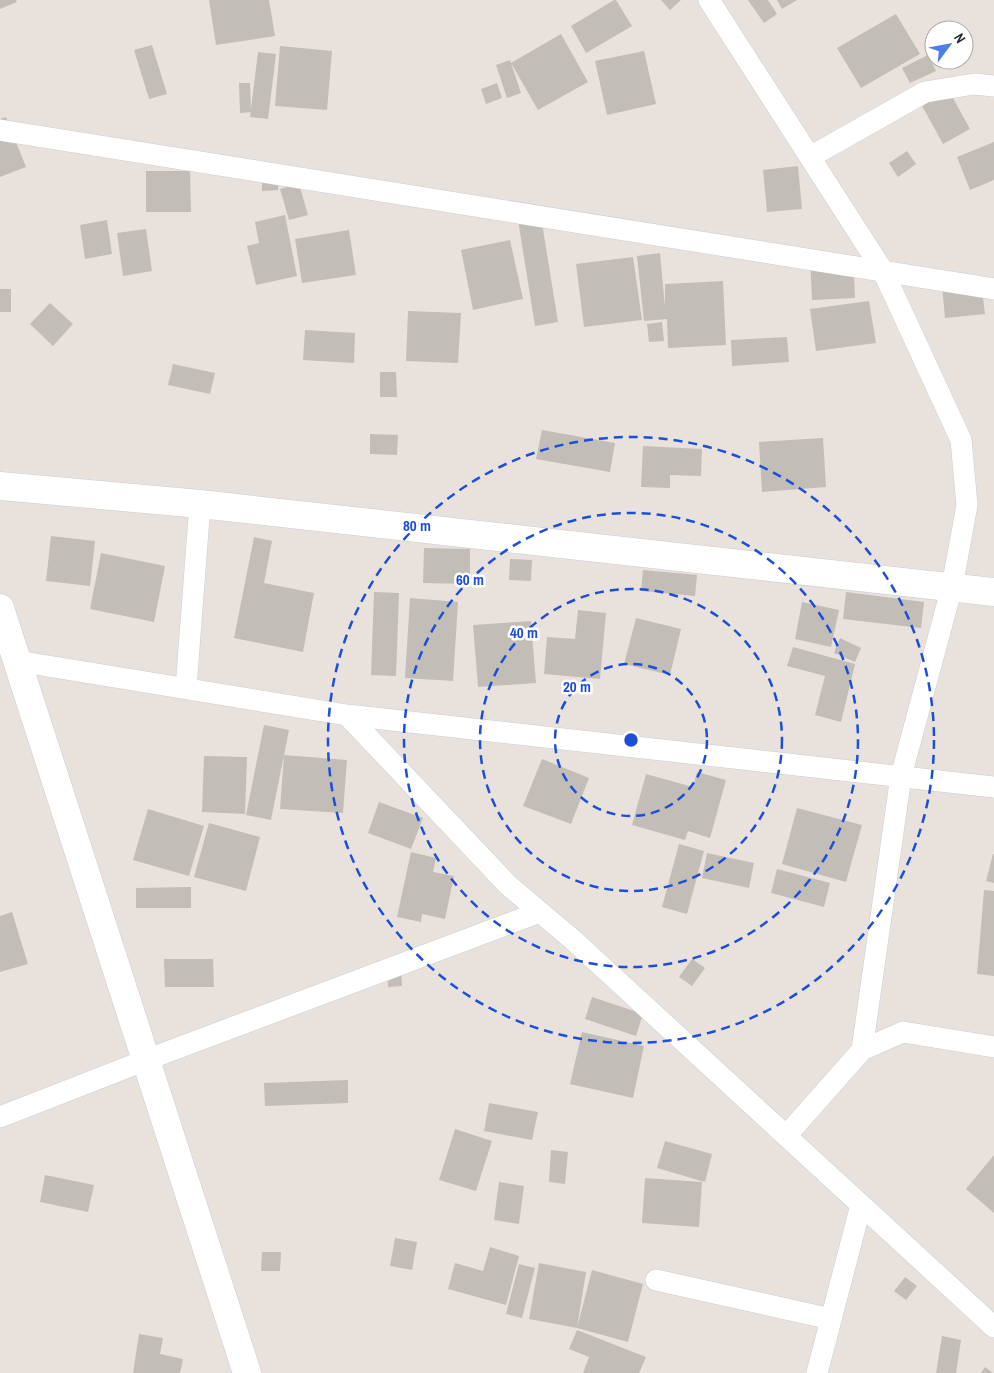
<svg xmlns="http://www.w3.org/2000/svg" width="994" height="1373" font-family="'Archivo Narrow',sans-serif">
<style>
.building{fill:#c2bdb7}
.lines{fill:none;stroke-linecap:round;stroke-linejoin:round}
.minor-casing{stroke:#c7ccd5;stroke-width:22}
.tertiary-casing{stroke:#c7ccd5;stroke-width:29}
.secondary-casing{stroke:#c7ccd5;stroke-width:29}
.minor{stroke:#fff;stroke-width:21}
.tertiary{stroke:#fff;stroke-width:28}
.secondary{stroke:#fff;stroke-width:28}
.ring{fill:none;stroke:#1d4ed8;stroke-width:2.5;stroke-dasharray:9 6}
.centre{fill:#1d4ed8;stroke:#fff;stroke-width:2.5}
.ring-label{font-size:15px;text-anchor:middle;font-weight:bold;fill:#1d4ed8;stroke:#fff;stroke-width:5;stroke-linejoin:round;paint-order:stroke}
</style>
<rect width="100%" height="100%" fill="#e9e2dc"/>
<path class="building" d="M0 0H16L17 2 0 9Z
M209 0H269L275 36 216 45Z
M614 0H616L632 26 586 53 571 26Z
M661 0H681L670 10Z
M748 0H768L777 14 764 23Z
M777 0H797L782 9Z
M896 14 920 54 861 88 837 48Z
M561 34 588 82 538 110 511 63Z
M152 45 167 94 149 99 134 50Z
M280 46 332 51 327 110 275 106Z
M644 51 656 104 607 115 595 61Z
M258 52 276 54 268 119 250 117Z
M928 55 936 71 910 83 902 68Z
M510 60 521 93 507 98 496 65Z
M942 78 970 129 943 144 915 93Z
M239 83H250L251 112 240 113Z
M497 83 502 98 486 104 481 89Z
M6 117 26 167 0 177V119Z
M994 142V180L970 190 957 157Z
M907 151 916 164 898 177 889 163Z
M798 166 802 209 767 212 763 170Z
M262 170H278V190L262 191Z
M146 171H190L191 212H146Z
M299 184 308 215 289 220 280 189Z
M285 215 297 276 256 285 247 246 259 243 255 222Z
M541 217 558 322 535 326 518 220Z
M107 220 112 254 85 259 80 225Z
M146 229 152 271 123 276 117 233Z
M349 230 356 275 302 283 295 239Z
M510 240 523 299 473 310 461 250Z
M660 253 665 307V284L723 281 726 345 668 348 667 319 644 321 637 256Z
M853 256 855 298 812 300 810 257Z
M633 257 642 320 584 327 576 264Z
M981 280 985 314 945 318 942 285Z
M0 289H11V312H0Z
M869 301 876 343 816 351 810 309Z
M50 303 73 324 53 346 30 324Z
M408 311 461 313 458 363 406 361Z
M662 322 664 341 649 342 647 324Z
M305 330 355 333 354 363 303 360Z
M787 337 789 362 732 366 731 340Z
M173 364 215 373 210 394 168 385Z
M380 372H396L397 397H380Z
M542 430 615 443 610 472 536 459Z
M370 434 398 435 397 455 370 454Z
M823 438 826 487 762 492 759 442Z
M643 446 702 449 701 476 670 475V488L641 487Z
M51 536 95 541 90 586 46 581Z
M254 537 272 541 264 583 314 593 303 652 234 638Z
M424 548 470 549V584L423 583Z
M101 553 165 566 154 622 90 609Z
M510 559 532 560 531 581 509 580Z
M643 570 697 575 695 596 641 591Z
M374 592 399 593 396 676 371 675Z
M846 592 924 602 921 628 843 619Z
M410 598 458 602 453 681 405 678Z
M802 602 839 610 831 647 795 639Z
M578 610 606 613 600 679 544 674 547 637 575 639Z
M636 618 681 629 670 675 624 664Z
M531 621 536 683 478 687 473 625Z
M840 638 861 648 855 662 834 653Z
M793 647 855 664 841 722 815 715 825 676 787 666Z
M264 725 289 730 271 820 246 815Z
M284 755 347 760 343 813 280 809Z
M204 756 247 757 245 814 202 812Z
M542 759 589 778 571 824 523 806Z
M697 772 726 780 710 838 688 831 685 840 632 825 646 774 693 787Z
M379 802 423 818 411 849 368 833Z
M797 808 862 825 846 882 782 864Z
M148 809 204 826 189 876 133 860Z
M209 823 260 837 246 891 194 877Z
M679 844 704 851 687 914 662 907Z
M411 852 436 858 433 872 454 876 445 919 422 914 421 922 397 917Z
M707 853 754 863 749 888 702 878Z
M993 854H994V883L986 881Z
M777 869 830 883 824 907 771 893Z
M191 887V908H136V888Z
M984 890 994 891V976L977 974Z
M12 912 28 964 0 972V916Z
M164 959H213L214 987H165Z
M692 959 705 968 692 986 679 977Z
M387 967H401L402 986 388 987Z
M592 997 643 1014 636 1036 585 1019Z
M582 1032 644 1046 633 1098 570 1084Z
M348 1080V1103L265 1106 264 1083Z
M489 1103 538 1112 532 1140 484 1131Z
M455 1129 492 1141 476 1191 439 1180Z
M665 1141 712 1154 705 1182 657 1168Z
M551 1150 568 1152 565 1184 549 1182Z
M994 1155V1213L966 1189Z
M45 1175 94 1185 88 1212 40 1202Z
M645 1178 702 1182 699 1227 642 1223Z
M499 1182 524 1186 519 1224 494 1220Z
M395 1238 417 1242 412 1270 390 1266Z
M490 1247 519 1256 506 1305 448 1289 455 1263 483 1271Z
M262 1252H281L280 1271H261Z
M539 1263 586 1272 577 1328 529 1319Z
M519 1264 535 1268 522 1318 506 1314Z
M592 1270 643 1284 628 1342 577 1328Z
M905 1277 917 1286 906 1300 894 1291Z
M577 1330 646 1357 639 1373H583L589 1357 569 1349Z
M139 1334 163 1338 160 1354 183 1359 180 1373H133Z
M942 1336 961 1340 956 1373H936Z
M985 1367 993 1373H981Z"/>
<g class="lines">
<defs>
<path id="minor" d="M709 0 883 271 961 440 967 505 952 587 901 776 862 1050
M0 130 994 289
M810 157 925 92 974 84 994 86
M17 661 347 715 994 787
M186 688 200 504
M347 715 508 885 572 939 994 1327
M0 1117 146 1060 540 912
M786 1136 862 1050 903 1032 994 1047
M656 1280 831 1319
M817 1373 861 1205"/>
<path id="tertiary" d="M0 608 247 1373"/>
<path id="secondary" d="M0 486 200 504 994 592"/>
</defs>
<use href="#minor" class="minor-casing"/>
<use href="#tertiary" class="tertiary-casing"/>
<use href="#secondary" class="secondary-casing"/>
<use href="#minor" class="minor"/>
<use href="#tertiary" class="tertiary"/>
<use href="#secondary" class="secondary"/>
</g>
<g class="ring">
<circle cx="631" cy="740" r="76"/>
<circle cx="631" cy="740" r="151"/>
<circle cx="631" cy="740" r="227"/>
<circle cx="631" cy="740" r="303"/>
</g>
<circle cx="631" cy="740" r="8" class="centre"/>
<g class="ring-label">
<text x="417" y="531">80 m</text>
<text x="470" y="585">60 m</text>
<text x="524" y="638">40 m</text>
<text x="577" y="692">20 m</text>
</g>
<g transform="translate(949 45) rotate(58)"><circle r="24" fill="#ffffff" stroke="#a9a9a9"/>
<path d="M0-4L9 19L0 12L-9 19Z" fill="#4e7ee4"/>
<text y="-8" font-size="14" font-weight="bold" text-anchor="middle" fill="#292929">N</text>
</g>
</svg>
